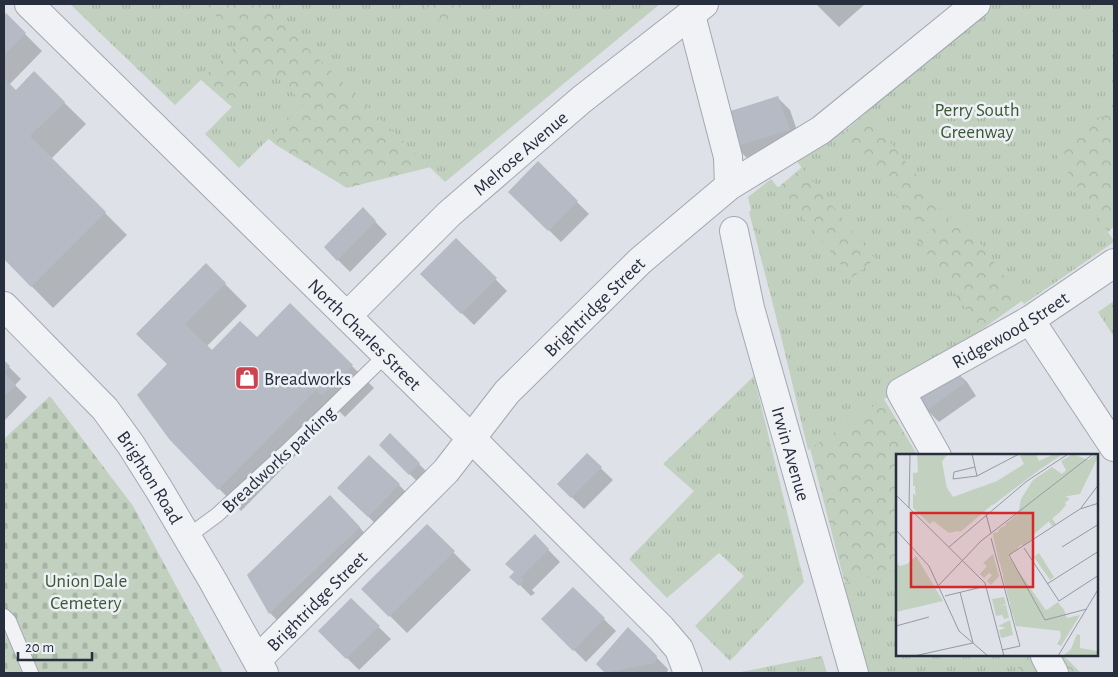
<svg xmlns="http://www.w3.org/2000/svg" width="1118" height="677" font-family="'Alegreya Sans',sans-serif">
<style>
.forest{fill:url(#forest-crowns)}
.cemetery{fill:url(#cemetery-stones)}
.park{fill:url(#park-tufts)}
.shadow{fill:#0003}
.building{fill:#b5bac4}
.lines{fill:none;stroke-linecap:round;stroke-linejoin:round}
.service-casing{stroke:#a3a8b1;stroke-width:16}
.minor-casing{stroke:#a3a8b1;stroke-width:30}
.tertiary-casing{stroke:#a3a8b1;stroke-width:30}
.service{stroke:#f0f2f6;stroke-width:14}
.minor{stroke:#f0f2f6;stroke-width:28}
.tertiary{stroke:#f0f2f6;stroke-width:28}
.labels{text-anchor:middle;stroke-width:5;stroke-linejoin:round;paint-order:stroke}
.park-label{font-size:19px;fill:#395934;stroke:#edf0f5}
.street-label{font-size:19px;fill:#272e3e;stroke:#edf0f5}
.poi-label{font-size:19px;fill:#272e3e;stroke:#edf0f5;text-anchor:start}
.inset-road{fill:none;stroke:#9599a3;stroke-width:1}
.view{fill:#d62828;fill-opacity:0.15;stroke:#d62828;stroke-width:2.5}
.inset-edge{fill:none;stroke:#272e3e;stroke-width:2.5}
</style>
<defs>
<pattern id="forest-crowns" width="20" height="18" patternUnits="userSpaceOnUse" patternTransform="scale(1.25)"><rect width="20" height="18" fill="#c2d1bf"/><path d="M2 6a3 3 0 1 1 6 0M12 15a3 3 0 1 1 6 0" fill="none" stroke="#a7b4a5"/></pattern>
<pattern id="cemetery-stones" width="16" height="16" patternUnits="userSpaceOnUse" patternTransform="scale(1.25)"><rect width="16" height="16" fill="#c2d1bf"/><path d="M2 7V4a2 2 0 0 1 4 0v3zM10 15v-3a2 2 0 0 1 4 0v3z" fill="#a7b4a5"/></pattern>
<pattern id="park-tufts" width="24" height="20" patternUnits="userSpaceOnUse" patternTransform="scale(1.25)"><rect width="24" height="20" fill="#c2d1bf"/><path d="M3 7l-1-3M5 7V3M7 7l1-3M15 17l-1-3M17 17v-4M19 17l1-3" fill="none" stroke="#a7b4a5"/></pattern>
</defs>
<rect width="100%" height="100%" fill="#dee1e7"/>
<path class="forest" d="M120 4H643L471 157 347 188 276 145 149 35Z
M986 4H1114V226L1085 256 884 399 918 456H897V656H1064L1081 673H868L749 212 983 14Z"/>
<path class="cemetery" d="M50 396 133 506 223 673H4V439Z"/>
<path class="park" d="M70 4H204L241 41 175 105Z
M262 4H422L446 28 475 4H660L445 182Z
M994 4H1114V109L1053 150 1114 241V242L1024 304 958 212 917 239 982 333 808 450 748 197 771 179 852 278 875 259 795 159 838 125 919 224 942 206 861 107Z
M269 69 304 104 239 168 205 134Z
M1114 301V337L1098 312Z
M754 376 804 582 730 661 695 626 744 576 719 553 667 598 629 559 694 491 663 464Z
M897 570V656H1013L1021 673H864L842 584Z
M822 656 827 673H736Z"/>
<path class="shadow" d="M816 4H865L839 27Z
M6 15 42 51 9 85 16 91 34 73 86 124 51 159 127 235 53 308 4 258V18Z
M778 98 790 110 801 142 747 158 735 146Z
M538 163 589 214 561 242 510 192Z
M363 209 387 234 350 272 325 247Z
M456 239 507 291 474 325 422 274Z
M206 265 247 306 206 347 212 352 257 339 352 366 374 388 345 417 339 411 241 511 170 439 168 364Z
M4 362 21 379 15 385 27 397 4 421Z
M955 371 967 382 976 396 939 422 927 410Z
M390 435 431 476 422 486 380 445Z
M587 455 613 480 584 509 558 484Z
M399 485 411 497 380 528 351 500Z
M347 514 376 545 287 630 270 613Z
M427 526 471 570 407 633 363 589Z
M535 536 560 562 532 590 535 593 531 596 511 576 515 572Z
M573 589 616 631 586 662 543 619Z
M351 600 391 639 359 670 320 631Z
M628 629 668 669 667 673H607L598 664Z"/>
<path class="building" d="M6 13 26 33 4 56V16Z
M34 71 65 102 30 136 106 212 31 287 4 259V78L16 90Z
M778 96 790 130 734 147 724 113Z
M538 161 578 201 548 231 508 192Z
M363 207 376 221 337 261 324 247Z
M456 238 497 278 461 314 420 274Z
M206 263 226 283 185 324 212 350 240 321 257 337 290 303 353 365 322 396 316 390 218 490 169 439 137 395 167 364 136 334Z
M4 360 10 366 4 373Z
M955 369 965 383 926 411 916 396Z
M5 373 16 385 4 397V375Z
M390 433 420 463 409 475 379 445Z
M587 453 602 467 571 498 557 484Z
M369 455 400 484 368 517 337 488Z
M330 495 360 527 269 614 247 575Z
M427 524 455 551 389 617 361 589Z
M535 534 549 549 521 577 524 580 519 586 509 577 514 572 505 564Z
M573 587 605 618 573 651 541 619Z
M351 598 380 626 346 659 318 631Z
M628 627 657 656 655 663 605 673 596 664Z"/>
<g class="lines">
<defs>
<path id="service" d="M187 537 217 515 285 453 386 355
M4 616 9 621 31 673"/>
<g id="minor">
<path d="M691 15 728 157 729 186"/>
<path id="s1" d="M734 231 750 308 854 673"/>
<path id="s2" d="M347 316 449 214 581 100 704 4"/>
<path d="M1030 320 1114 447"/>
<path id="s3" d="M937 456 901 392 1030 320 1114 263"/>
<path d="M1045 656 1054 673"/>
<path id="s4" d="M257 660 446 471 507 392 640 261 729 186 821 130 976 4"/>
</g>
<g id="tertiary">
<path id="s5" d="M29 4 471 438 661 628 679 649 688 673"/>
<path id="s6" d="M4 306 105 409 131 445 160 491 213 581 264 673"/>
</g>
</defs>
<use href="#service" class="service-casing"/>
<use href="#minor" class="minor-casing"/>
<use href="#tertiary" class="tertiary-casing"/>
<use href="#service" class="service"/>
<use href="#minor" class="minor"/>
<use href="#tertiary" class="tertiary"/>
</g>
<defs>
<symbol id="shop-square" viewBox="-11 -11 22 22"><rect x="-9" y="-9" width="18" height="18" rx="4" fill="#cd424e" stroke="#edf0f5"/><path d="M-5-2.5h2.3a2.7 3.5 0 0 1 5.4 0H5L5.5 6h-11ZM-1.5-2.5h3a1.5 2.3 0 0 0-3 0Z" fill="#fff"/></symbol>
</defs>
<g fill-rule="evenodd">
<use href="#shop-square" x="233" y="364" width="28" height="28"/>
</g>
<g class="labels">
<g class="park-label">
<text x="977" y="116">Perry South<tspan x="977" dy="22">Greenway</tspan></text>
<text x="86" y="587">Union Dale<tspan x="86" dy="22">Cemetery</tspan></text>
</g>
<g class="street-label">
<text dy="7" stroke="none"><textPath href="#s2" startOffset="238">Melrose Avenue</textPath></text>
<text dy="7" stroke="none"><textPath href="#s4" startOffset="489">Brightridge Street</textPath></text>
<text dy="7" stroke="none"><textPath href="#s3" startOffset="199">Ridgewood Street</textPath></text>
<text dy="7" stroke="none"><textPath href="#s5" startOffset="471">North Charles Street</textPath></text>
<text dy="7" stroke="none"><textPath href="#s1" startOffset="230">Irwin Avenue</textPath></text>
<text transform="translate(278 459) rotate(-43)" y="7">Breadworks parking</text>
<text dy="7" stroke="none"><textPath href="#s6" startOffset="226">Brighton Road</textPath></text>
<text dy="7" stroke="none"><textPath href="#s4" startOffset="84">Brightridge Street</textPath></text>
</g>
<g class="poi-label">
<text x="264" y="385">Breadworks</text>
</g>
</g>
<g transform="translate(896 454)">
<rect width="202" height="202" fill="#dee1e7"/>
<path d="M21 0H55L50 2 46 8 51 34 57 43 101 27 128 10 124 2 128 0H140L143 7 158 0H167L115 35 66 76 53 79 31 62 20 47 18 21 22 18ZM177 0 192 6 199 0 202 3 184 40 167 43 170 51 164 58 112 102 149 155 156 158 167 154 171 164 184 161 165 192 161 190 165 183 164 177 120 172 97 82 122 60 125 45 137 26 156 13 166 20 170 16 165 7ZM181 180 184 181V194L202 197V202H167L175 195Z" fill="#c2d1bf"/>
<path d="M20 102 47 147 0 158V109L4 112 11 110Z" fill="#c2d1bf"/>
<path d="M138 10 142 17 97 51 90 42 122 18 127 23 124 17ZM36 18V29L17 32V19ZM35 32 64 61 85 44 88 58 64 78 18 34ZM155 35 174 45 153 60 160 70 156 72 149 62 130 75 137 85 127 92 120 82 115 85 122 95 103 108 97 80 99 78 108 89 110 87 102 76 107 72 116 83 118 81 109 70ZM17 39 41 63 34 70 17 54ZM143 99 158 123 154 126 138 103ZM97 100 103 122 95 131 91 127 96 121 93 119 88 124 84 120 91 112 87 109ZM119 118 138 155 116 160 114 150 123 147H113L107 122ZM108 143 110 150 103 152 110 151 113 164 108 165 106 161 100 162 96 145ZM162 148 169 158 147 163 145 160ZM114 166 117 181 105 184 103 176 110 174 102 172Z" fill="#c2d1bf"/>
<path class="inset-road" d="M76 0 81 22M79 13 58 18 57 25 81 22 123 0M0 41 89 129 108 202M13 54 14 0M185 54 203 30M90 60 95 79M0 76 33 112 63 177 92 202M95 84 124 192 106 196M53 93 131 27 172 0M166 93 203 70M128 94 163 147 203 121M151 130 203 97M43 131 85 87 197 0M49 142 90 132M191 155 149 166 113 101 184 55 203 49M0 172 33 163M18 202 77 189 64 138M162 202 203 134"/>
<path class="view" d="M15 59H137V133H15Z"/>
<rect width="202" height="202" class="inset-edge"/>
</g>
<rect width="1118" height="677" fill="none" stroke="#272e3e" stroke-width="10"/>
<path d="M18 652v8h74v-8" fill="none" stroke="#272e3e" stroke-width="2.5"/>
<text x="25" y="652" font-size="15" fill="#272e3e" stroke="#edf0f5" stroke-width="4" paint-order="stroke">20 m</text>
</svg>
